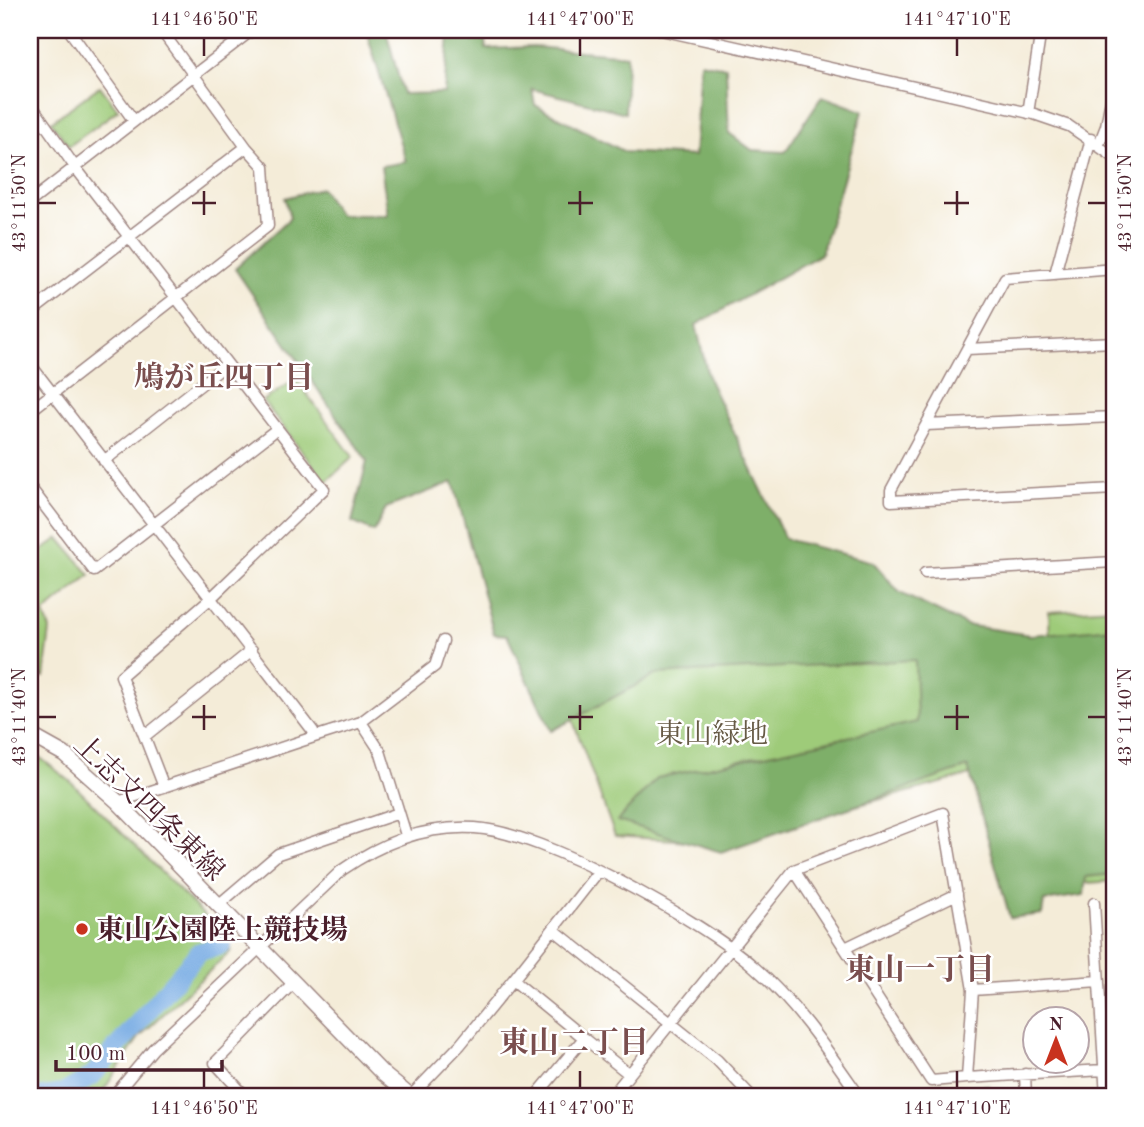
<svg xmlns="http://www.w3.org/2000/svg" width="1144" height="1127" font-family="'Old Standard TT','Noto Serif JP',serif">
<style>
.green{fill:#9ecb79;stroke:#747552;stroke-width:2}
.forest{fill:#7eaf69;stroke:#64674a;stroke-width:2}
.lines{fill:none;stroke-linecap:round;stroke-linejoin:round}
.river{stroke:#76aae3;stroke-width:19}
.minor-casing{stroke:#9f8682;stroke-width:13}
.major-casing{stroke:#9f8682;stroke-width:17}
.minor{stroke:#fff;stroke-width:10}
.major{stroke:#fff;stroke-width:14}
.ticks{fill:none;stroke:#4a1f2b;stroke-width:2.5}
.poi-dot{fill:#c8321e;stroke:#fff;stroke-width:2.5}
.labels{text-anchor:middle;stroke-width:5;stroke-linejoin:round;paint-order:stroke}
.park-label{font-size:28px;fill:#675b46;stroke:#fff}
.street-label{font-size:28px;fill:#4a1f2b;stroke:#fff}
.poi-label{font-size:28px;font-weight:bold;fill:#4a1f2b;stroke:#fff;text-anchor:start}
.neighbourhood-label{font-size:30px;font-weight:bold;fill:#7a4e4e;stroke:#fff}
.neatline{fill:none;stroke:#4a1f2b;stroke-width:2.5}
.ticks-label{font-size:18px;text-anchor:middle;fill:#4a1f2b}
</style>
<rect width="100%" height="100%" fill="#fff"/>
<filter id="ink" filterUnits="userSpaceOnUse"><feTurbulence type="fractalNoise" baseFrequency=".0143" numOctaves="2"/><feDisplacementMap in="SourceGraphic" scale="14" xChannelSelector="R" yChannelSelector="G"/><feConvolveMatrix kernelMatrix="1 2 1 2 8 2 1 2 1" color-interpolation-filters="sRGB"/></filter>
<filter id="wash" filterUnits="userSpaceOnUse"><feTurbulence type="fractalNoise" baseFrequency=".00686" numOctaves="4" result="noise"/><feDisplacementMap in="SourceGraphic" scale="28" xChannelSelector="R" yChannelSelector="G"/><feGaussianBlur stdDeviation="1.57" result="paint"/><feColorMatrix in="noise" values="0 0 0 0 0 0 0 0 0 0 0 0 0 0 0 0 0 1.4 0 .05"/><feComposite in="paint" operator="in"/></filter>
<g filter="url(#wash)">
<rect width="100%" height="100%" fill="#f4ecd8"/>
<path class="green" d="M100 86 118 110 69 146 51 122Z
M296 379 353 457 326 482 263 401Z
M59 538 90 575 44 613 50 630 44 677 30 673V551L35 556Z
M1114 608V881L1047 886 978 773 719 843 615 836 552 663 937 637 1050 653 1049 612Z
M30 750 70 781 230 941 231 951 140 1036 99 1097H30Z
M988 1085 985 1097H916L927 1088Z"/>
<path class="forest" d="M366 30H386L403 94 444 93 449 35H484L486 49 534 47 627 55 625 113 532 89 535 105 625 152 694 156 700 62 726 67 729 133 752 150 785 152 822 96 863 111 821 254 696 325 709 380 785 539 873 562 900 593 966 625 1030 635 1114 628V874L1086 877 1084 895 1044 901 1042 914 1010 918 968 767 721 852 617 821 657 778 917 722 915 660 657 674 551 731 507 635 494 634 453 482 386 508 374 532 352 522 367 461 235 269 290 218 285 198 321 188 339 215H388L381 166 406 162Z"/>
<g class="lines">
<path class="river" d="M40 1097 64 1093 92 1076 199 952 222 945"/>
</g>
</g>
<g filter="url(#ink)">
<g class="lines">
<defs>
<path id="minor" d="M69 30 134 121
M661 30 1034 114 1069 126 1114 157
M30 103 75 167 324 489 211 598 121 676 164 787
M1028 113 1041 30
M1099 144 1106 126 1114 83
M30 202 252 30
M1114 269 1005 278 891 490V501L1114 489
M1055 274 1091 139
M30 313 246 147 161 30
M967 349 1114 342
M30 364 313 731 314 737 118 802
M30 411 268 226 264 167 246 147
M926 425 1114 417
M104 461 227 364
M30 487 94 571 277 429
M925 573 1114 562
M361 722 435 666 443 641
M145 736 252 650
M314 737 361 722 380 751 406 835
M1094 903 1106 1097
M217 906 278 854 399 813
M553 929 717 1060 752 1097
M845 948 957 894
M513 980 598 872
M973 990 1099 981
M1025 1074 1026 1097
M967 1078 1104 1070
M113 1097 153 1049 342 870C382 842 425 825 475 828 543 832 701 920 753 966 796 1003 828 1051 860 1097
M246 1097 215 1063 294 982
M410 1097 460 1045 513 980 584 1038
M535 1097 584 1038 629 1074
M611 1097 794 870 943 813 973 990 967 1078 931 1081 794 870"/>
<path id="major" d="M30 735 64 754 118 802 383 1074 411 1097"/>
</defs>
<use href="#minor" class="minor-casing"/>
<use href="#major" class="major-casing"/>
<use href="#minor" class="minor"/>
<use href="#major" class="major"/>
</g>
</g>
<path class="ticks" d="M204 38V56M580 38V56M957 38V56M204 191V215M580 191V215M957 191V215M38 203H56M192 203H216M568 203H593M944 203H969M1088 203H1106M204 705V730M580 705V730M957 705V730M38 717H56M192 717H216M568 717H593M944 717H969M1088 717H1106M204 1071V1088M580 1071V1088M957 1071V1088"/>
<circle class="poi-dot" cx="82" cy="929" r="7"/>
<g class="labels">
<g class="park-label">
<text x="712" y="743">東山緑地</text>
</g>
<g class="street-label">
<text transform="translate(150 807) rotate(44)" y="10">上志文四条東線</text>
</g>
<g class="poi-label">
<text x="96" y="939">東山公園陸上競技場</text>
</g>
<g class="neighbourhood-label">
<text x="224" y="387">鳩が丘四丁目</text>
<text x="920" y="979">東山一丁目</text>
<text x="574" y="1052">東山二丁目</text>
</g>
</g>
<rect width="1144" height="1127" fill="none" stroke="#fff" stroke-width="77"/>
<g transform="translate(1056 1040)"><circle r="33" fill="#ffffff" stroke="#b7a5aa" stroke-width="2"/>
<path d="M0-5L12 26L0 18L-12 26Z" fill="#c8321e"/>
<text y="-10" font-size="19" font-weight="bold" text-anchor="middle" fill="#4a1f2b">N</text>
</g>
<path d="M56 1060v10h166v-10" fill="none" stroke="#4a1f2b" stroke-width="3.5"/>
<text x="66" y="1060" font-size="21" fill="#4a1f2b" stroke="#ffffff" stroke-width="5" paint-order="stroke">100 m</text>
<rect x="38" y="38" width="1068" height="1050" class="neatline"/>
<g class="ticks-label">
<text x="204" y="25">141°46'50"E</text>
<text x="580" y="25">141°47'00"E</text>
<text x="957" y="25">141°47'10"E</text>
<text transform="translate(19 203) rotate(-90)" y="6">43°11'50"N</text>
<text transform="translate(1125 203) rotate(-90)" y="6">43°11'50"N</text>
<text transform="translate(19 717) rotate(-90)" y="6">43°11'40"N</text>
<text transform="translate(1125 717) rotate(-90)" y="6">43°11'40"N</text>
<text x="204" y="1114">141°46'50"E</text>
<text x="580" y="1114">141°47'00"E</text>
<text x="957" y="1114">141°47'10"E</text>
</g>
</svg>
